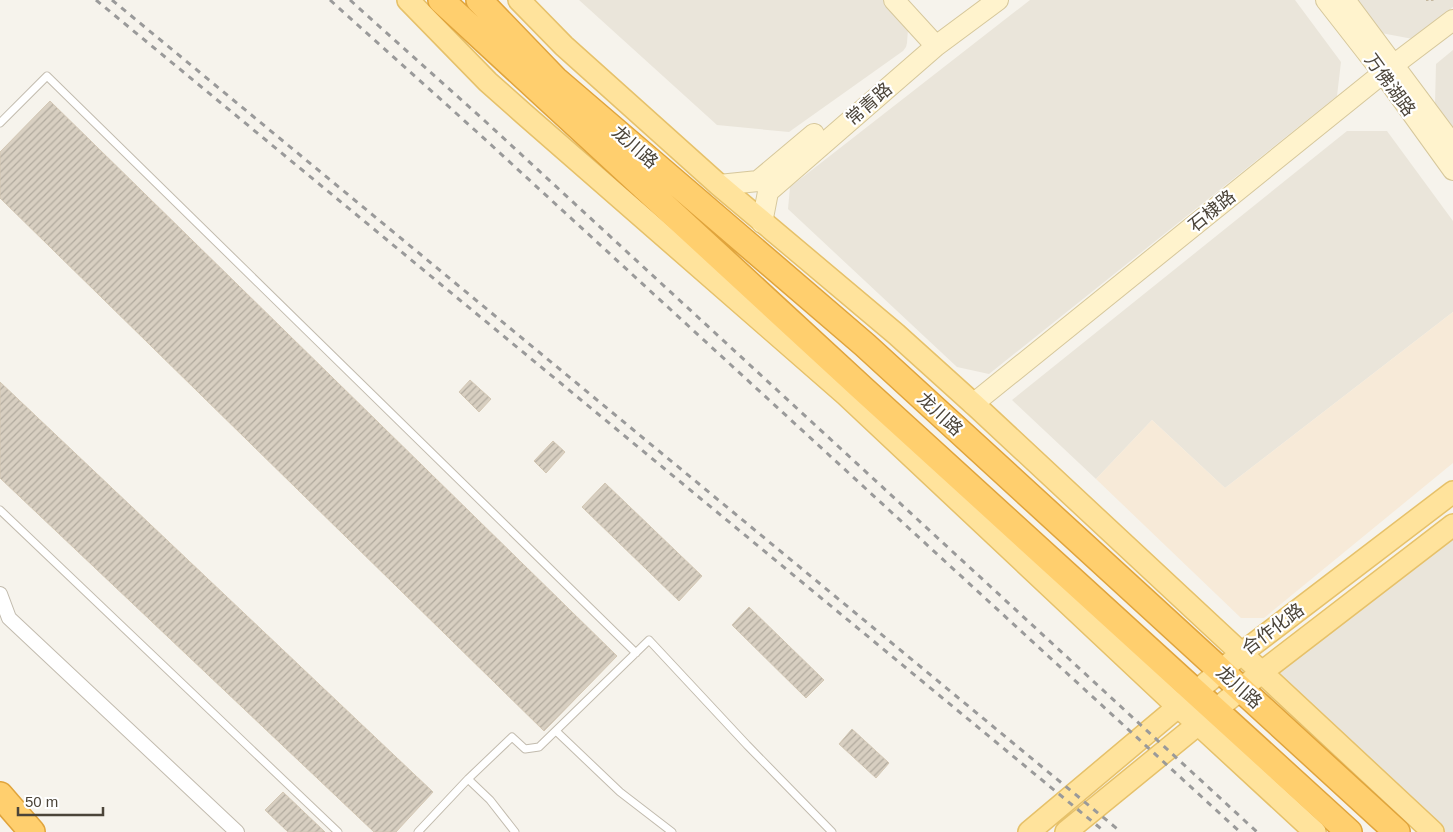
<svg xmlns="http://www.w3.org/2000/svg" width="1453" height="832" font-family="Arial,'Noto Sans SC',sans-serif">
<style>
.residential{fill:#eae5da}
.commercial{fill:#f7ead8}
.building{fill:url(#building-hatch);stroke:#d3c7b4}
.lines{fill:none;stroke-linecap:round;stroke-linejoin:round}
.lane-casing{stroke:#c2bbae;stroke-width:9}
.street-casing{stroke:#c2bbae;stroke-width:16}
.secondary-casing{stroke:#d6c79b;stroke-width:22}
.primary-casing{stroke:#e6c16a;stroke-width:24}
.highway-casing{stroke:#e0a43c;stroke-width:28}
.path{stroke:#c4b79f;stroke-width:2;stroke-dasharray:2.5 2.5;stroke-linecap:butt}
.lane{stroke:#fff;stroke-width:7}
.street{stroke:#fff;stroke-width:14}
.secondary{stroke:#fff3cd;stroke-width:20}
.primary{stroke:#ffe39c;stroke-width:21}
.highway{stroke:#ffcf6e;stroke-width:25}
.rail{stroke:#9a9a9a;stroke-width:3;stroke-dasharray:6 6;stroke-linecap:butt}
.labels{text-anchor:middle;stroke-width:4.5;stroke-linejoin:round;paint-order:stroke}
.street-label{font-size:18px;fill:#4b4439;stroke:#fff}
</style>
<defs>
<pattern id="building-hatch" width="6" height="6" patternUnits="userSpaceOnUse" patternTransform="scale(1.25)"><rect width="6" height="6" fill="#d8cfc1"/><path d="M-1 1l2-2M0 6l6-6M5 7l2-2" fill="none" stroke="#b1aa9e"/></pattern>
</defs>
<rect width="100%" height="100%" fill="#f6f3ec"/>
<path class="residential" d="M579 0H883L901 17 908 29 907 43 906 47 903 51 789 132 717 125Z
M1030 0H1295L1341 62 1337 96 989 374 957 367 788 209 790 187Z
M1356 0H1453V7L1413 39 1381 33Z
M1453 50V128L1435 104 1436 64Z
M1347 131H1387L1453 221V312L1225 488 1152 420 1096 479 1012 400Z
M1453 525V832H1433L1262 672Z"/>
<path class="commercial" d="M1453 312V463L1264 618H1241L1096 479 1152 420 1225 488Z"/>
<path class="building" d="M50 101 617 656 544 731 0 198V152Z
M470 380 491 399 479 412 459 392Z
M0 382 433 792 396 832H374L0 478Z
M553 441 565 452 546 473 534 461Z
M605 483 702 576 679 601 582 507Z
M749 607 824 680 806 698 732 625Z
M852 729 889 763 876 778 839 744Z
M283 792 325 832H288L265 810Z"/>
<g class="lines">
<defs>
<path id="lane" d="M0 123 47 76 636 653
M0 510 338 832
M556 731 620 792 672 832
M468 779 512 737 525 749 539 747 649 640 747 745 832 832
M418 832 468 779 490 800 515 832"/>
<path id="street" d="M0 594 9 618 237 832"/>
<path id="secondary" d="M894 0 936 46
M1326 0 1383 73 1453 170
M1345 0 1453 145
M719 185 758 181 814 134
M762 223 768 192 936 46 998 0
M973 404 1383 73 1453 20"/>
<path id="primary" d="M408 0 488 82 524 114 846 395 1177 706 1198 724 1315 832
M519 0 564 46 719 185 896 334 978 408 1433 832
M1029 832 1242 653 1453 492
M1066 832 1262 672 1453 525"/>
<path id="highway" d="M441 0 863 389 1349 832
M479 0 555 79 865 345 1397 832
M0 795 32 832"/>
</defs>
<use href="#lane" class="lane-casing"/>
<use href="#street" class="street-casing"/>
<use href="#secondary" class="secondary-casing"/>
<use href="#primary" class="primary-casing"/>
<use href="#highway" class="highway-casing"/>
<path class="path" d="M1426 0H1436"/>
<use href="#lane" class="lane"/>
<use href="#street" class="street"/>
<use href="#secondary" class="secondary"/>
<use href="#primary" class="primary"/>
<use href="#highway" class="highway"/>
<path class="rail" d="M96 0 1105 832
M112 0 1121 832
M330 0 477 132 1240 832
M350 0 486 122 1257 832"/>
</g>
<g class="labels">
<g class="street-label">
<text transform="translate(1390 85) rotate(54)" y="6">万佛湖路</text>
<text transform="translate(869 104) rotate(-41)" y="6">常青路</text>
<text transform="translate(635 147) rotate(41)" y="6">龙川路</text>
<text transform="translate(1212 211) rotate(-39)" y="6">石棣路</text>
<text transform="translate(940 414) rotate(43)" y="6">龙川路</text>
<text transform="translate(1273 629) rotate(-37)" y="6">合作化路</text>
<text transform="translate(1239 687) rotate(42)" y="6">龙川路</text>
</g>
</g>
<path d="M18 807v8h85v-8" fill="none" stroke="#4b4439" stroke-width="2.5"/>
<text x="25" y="807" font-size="15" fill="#4b4439" stroke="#ffffff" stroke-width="4" paint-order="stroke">50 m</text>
</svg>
